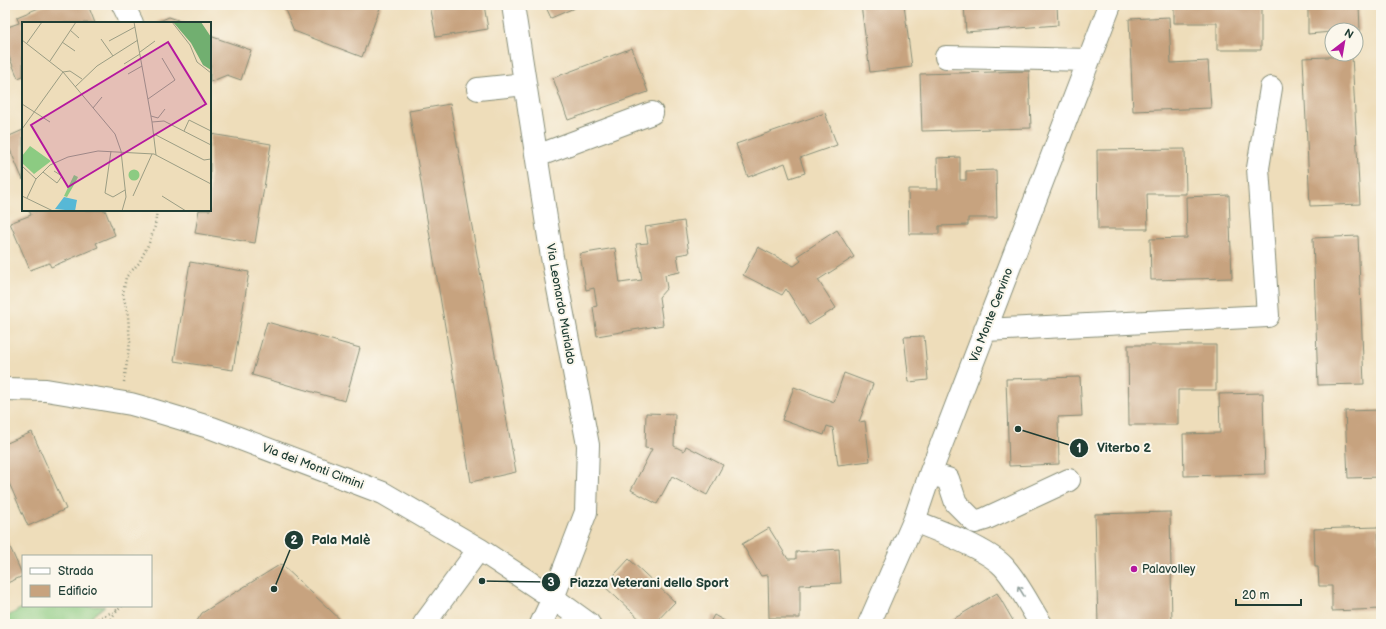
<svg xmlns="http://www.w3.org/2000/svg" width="1386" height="629" font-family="'Balsamiq Sans',sans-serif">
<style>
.green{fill:#8ccb82;stroke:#56845b}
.building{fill:#c7a37f}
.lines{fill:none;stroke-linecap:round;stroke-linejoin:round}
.minor-casing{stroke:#868d77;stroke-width:24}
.path{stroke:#868d77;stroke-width:2.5;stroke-dasharray:1 3;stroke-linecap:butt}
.minor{stroke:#fff;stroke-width:22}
.oneway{stroke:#8f9e9a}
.poi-dot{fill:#b5179e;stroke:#fbf7ec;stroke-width:1.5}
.labels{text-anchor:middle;stroke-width:4;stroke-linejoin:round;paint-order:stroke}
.street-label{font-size:12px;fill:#1f3d34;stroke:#fbf7ec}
.poi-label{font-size:12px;fill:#1f3d34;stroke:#fbf7ec;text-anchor:start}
.inset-road{fill:none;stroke:#9b9d84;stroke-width:1}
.view{fill:#b5179e;fill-opacity:0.15;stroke:#b5179e;stroke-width:2}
.inset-edge{fill:none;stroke:#1f3d34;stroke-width:2}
.leader{fill:none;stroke:#1f3d34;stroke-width:1.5}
.callout-dot{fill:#1f3d34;stroke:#fbf7ec;stroke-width:1.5}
.mark-label{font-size:12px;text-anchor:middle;font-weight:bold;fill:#fff}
.callout-label{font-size:13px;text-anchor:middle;font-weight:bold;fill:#1f3d34;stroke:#fbf7ec;stroke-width:4;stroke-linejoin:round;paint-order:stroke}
</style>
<rect width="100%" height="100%" fill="#fbf7ec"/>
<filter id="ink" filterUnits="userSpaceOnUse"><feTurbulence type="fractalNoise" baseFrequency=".025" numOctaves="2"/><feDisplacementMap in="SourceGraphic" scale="8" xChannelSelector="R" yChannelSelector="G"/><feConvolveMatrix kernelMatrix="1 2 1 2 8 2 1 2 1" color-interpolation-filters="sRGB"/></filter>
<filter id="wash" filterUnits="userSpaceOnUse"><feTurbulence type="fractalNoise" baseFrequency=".012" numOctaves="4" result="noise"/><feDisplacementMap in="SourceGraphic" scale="16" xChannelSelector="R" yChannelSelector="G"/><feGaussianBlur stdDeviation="0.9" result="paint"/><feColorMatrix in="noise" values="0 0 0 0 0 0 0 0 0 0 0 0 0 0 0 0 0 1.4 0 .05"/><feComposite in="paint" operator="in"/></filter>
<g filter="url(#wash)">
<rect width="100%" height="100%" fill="#eeddba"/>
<path class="green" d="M25 606H105L82 624H5V618Z"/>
<g id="blocks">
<path class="building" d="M46 5H88L95 23H23V76L18 78 5 47V28L19 23 17 17Z
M283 5H381L362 57 294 31Z
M430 5H484L488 29 436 37Z
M545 5H581L551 18Z
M861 5H904L912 67 870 72Z
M964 5H1057L1058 25 966 32Z
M1174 5H1261V50H1217V23H1174Z
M1308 5H1359L1360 31 1332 30V32L1308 34Z
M169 17 187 23H155Z
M1169 17 1171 63 1208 61 1211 108 1133 111 1129 19Z
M210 36 251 50 241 80 227 75 210 82Z
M632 48 648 92 568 120 553 78Z
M1352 56 1360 204 1310 206 1303 58Z
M1029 71 1031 128 922 131 920 74Z
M450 104 516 472 471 482 409 111Z
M825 113 837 145 800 158 805 173 790 178 785 163 748 177 736 144Z
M23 130V180L5 138Z
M211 134 271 144 255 243 195 233 199 210H210V142Z
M1185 149 1186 194H1147L1148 229H1098L1097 150Z
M960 157V180H966V171L996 170 997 218H968V225L939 226V234H909L908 189H938L937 158Z
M1229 195 1232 278 1151 280 1150 239 1187 238 1186 197Z
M29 210H105L115 235 96 243 98 247 51 267 49 263 30 270 10 223 31 215Z
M684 221 689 253 677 255 680 272 665 275 667 288 659 297 663 325 597 336 593 307 597 306 594 288 586 290 580 254 615 248 620 283 642 280 636 244 648 243 645 227Z
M837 230 854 257 818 280 836 308 809 325 786 289 782 295 743 275 758 247 794 266 801 261 797 256Z
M1358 236 1364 384 1318 385 1313 238Z
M190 262 249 272 233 370 174 361Z
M267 322 360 348 345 401 252 375Z
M924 336 928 380 909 382 904 337Z
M1128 345H1216V390H1178V425H1129Z
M844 373 873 384 859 422 865 421 870 461 838 465 833 428 827 426 824 435 782 420 794 387 834 402Z
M1080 377 1082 416 1058 417 1059 464 1009 466 1006 379Z
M1263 393 1265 474 1184 476 1183 434 1220 433 1219 394Z
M1381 410V477L1348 478 1345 411Z
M646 413 675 414 674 446 684 451 686 446 723 465 707 495 672 476 657 504 631 490 652 449 645 448Z
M32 432 66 509 28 526 5 474V444Z
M1170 512 1172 624H1098L1095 514Z
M1378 527 1380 581H1381V609L1332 611V586H1319L1318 567H1315L1314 529Z
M769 528 788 559H796V552L839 549 841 583 800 585V618H769L768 575 761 576 742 544Z
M5 536 23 576 5 584Z
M629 559 675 602 654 624H645L604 586Z
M281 564 345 624H195L202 613Z
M997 593 1015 624H945Z
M714 615 730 624H709Z"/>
</g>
</g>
<g filter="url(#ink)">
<use href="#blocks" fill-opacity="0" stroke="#868d77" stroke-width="1"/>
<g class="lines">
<defs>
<path id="minor" d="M123 5 132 23
M513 5 552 257 588 445 586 512 553 598 541 624
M946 57 1089 60
M478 89 525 84
M537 156 652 113
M985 330 1268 316 1258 168 1271 88
M5 389 46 390 131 404 149 409 212 428 383 493 479 549 553 598 589 624
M930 474 948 479 956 503 975 522 985 519 1069 480
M914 521C937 530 988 549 1004 567 1019 584 1029 605 1041 624
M424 624 479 549
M869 624 914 521 930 474 1110 5"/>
</defs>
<use href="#minor" class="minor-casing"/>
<path class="path" d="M124 382 130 342 128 316 123 294 126 277 139 263 149 243 155 226 157 210
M92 624 97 619 119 609
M105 624 122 606"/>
<use href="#minor" class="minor"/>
</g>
<defs><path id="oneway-shaft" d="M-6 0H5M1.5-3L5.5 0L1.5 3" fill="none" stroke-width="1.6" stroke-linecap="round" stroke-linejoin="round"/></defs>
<use class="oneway" href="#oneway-shaft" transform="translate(1021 591) rotate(-122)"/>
</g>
<circle class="poi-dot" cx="1134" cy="569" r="4"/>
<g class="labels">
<g class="street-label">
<text transform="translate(561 304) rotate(80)" y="4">Via Leonardo Murialdo</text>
<text transform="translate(991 315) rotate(-69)" y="4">Via Monte Cervino</text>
<text transform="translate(313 466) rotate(21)" y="4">Via dei Monti Cimini</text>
</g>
<g class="poi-label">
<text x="1142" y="573">Palavolley</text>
</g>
</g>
<g transform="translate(22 22)">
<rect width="189" height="189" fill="#eeddba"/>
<path d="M8 124 29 139 12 152 0 141V134ZM106.5 153a5.5 5.5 0 1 1 11 0a5.5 5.5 0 1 1-11 0ZM52 153 56 155 53 161 45 175 42 174Z" fill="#8ccb82"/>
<path d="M151 0H179L189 15V48L181 43 169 21Z" fill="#71af70"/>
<path d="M42 175 55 178 53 189 33 187Z" fill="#57b8d6"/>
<path class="inset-road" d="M112 0 130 100 134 133M150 0 168 23 175 40 189 51M48 8 57 16M79 17 91 34M0 18 41 50 93 112 99 129 104 175 100 189M87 19 113 5M40 20 53 29M5 21 20 0M118 30 133 19M28 39 54 0M102 42 118 32M106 52 120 44M53 65 75 44 116 18M126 77 153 58 140 36M0 82 28 100M71 86 80 75M129 94 136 96 143 87M130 100 142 99 189 123M0 107 41 50 48 49 60 57M162 109 167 98 189 109M132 112 182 138 189 137M89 129 83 171 91 175 103 168M0 144 14 157M21 150 35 161 40 154 32 149M0 174 31 189M111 174 130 132M140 174 164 189M5 176 14 157 28 143 46 135 76 129 132 132 189 162"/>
<path class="view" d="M146 20 184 82 46 165 9 103Z"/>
<rect width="189" height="189" class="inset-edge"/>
</g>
<path class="leader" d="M1018 429L1079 448M274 589L294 540M482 581L551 582"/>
<g class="callout-dot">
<circle cx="1018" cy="429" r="4"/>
<circle cx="274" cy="589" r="4"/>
<circle cx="482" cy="581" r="4"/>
<circle cx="1079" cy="448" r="10"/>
<circle cx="294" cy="540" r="10"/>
<circle cx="551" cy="582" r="10"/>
</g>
<g class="mark-label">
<text x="1079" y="452">1</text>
<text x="294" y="544">2</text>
<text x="551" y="586">3</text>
</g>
<g class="callout-label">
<text x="1124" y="452">Viterbo 2</text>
<text x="341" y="544">Pala Malè</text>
<text x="649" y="587">Piazza Veterani dello Sport</text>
</g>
<rect width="1386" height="629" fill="none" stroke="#fbf7ec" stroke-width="20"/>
<rect x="22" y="555" width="130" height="52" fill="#fbf7ec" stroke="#a3ada2"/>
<rect x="30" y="568" width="20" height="6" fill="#ffffff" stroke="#a3ada2"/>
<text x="58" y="575" font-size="12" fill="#1f3d34">Strada</text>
<rect x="30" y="585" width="20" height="12" fill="#c7a37f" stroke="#a3ada2"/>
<text x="58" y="595" font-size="12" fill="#1f3d34">Edificio</text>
<g transform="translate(1344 42) rotate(31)"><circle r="19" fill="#fbf7ec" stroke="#a3ada2"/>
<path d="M0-3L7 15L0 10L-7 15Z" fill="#b5179e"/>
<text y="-6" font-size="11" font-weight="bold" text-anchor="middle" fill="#1f3d34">N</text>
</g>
<path d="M1236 599v6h65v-6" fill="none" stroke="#1f3d34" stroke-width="2"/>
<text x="1242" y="599" font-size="12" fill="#1f3d34" stroke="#fbf7ec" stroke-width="3" paint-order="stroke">20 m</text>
</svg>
